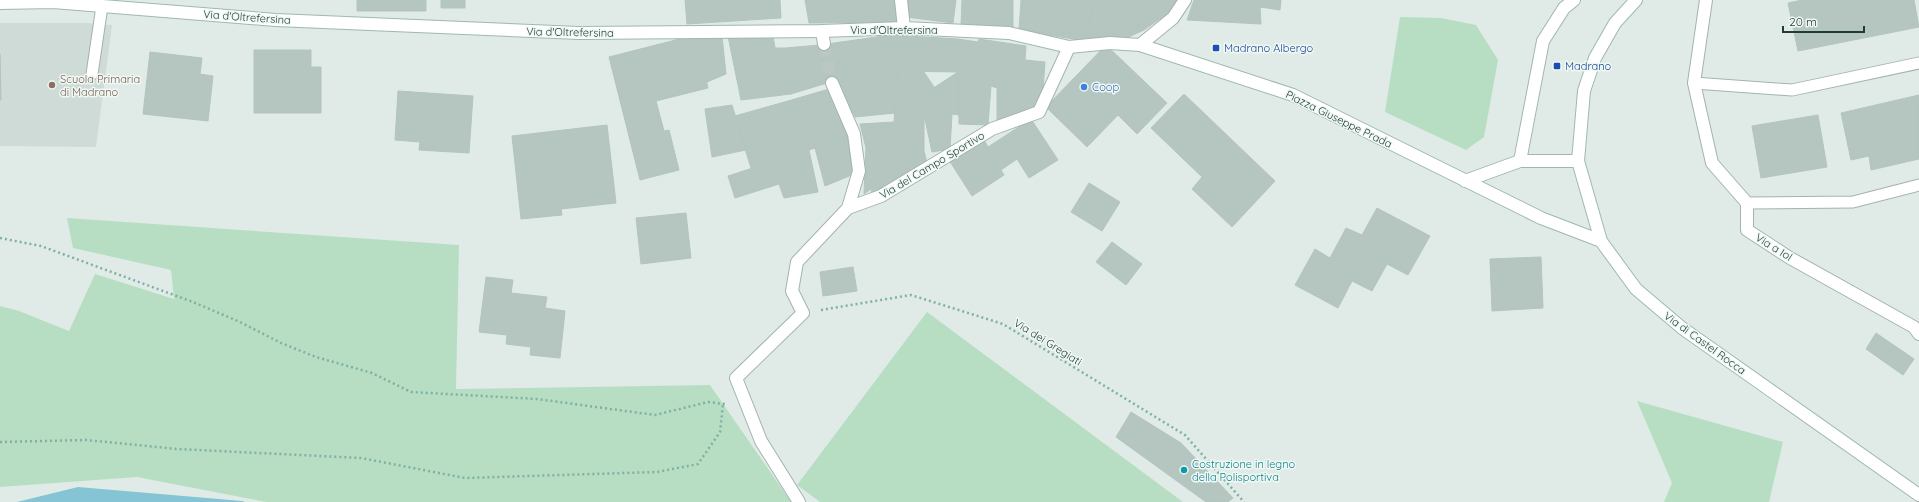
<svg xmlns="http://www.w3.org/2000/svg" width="1919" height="502" font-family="Quicksand,sans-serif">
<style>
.built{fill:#cedbd6}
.green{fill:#b7dec3}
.water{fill:#84c4d4}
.building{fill:#b5c6c0;stroke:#b2c5be}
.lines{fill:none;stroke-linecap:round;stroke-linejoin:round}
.street-tunnel{stroke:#bac8c4;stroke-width:12;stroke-dasharray:12 6;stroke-linecap:butt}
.lane-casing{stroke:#a3b3ae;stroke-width:13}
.street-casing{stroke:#a3b3ae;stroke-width:14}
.secondary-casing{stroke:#9eb8b0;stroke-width:14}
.path{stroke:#7eb1a3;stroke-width:2.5;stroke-dasharray:2 3;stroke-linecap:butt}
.lane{stroke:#fff;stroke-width:11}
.street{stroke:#fff;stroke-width:12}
.secondary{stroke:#fff;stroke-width:12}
.transit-dot{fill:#1a4fb4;stroke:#f0f8f4;stroke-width:1.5}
.education-dot{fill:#8d6e63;stroke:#f0f8f4;stroke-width:1.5}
.shop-dot{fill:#3f7fe0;stroke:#f0f8f4;stroke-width:1.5}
.culture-dot{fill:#0f9aa8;stroke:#f0f8f4;stroke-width:1.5}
.labels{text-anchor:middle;stroke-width:3;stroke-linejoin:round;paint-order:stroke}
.street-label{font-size:11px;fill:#203c36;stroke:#f0f8f4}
.transit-label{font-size:11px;fill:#164399;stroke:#f0f8f4;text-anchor:start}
.education-label{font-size:11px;fill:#785e54;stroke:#f0f8f4;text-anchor:start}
.shop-label{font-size:11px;fill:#366cbe;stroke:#f0f8f4;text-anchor:start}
.culture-label{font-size:11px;fill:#0d838f;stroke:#f0f8f4;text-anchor:start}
</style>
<rect width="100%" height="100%" fill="#e0ebe7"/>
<path class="built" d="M0 23H87L112 25 96 147 0 146Z"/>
<path class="green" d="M1400 17 1441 18 1476 25 1498 60 1484 137 1466 150 1385 112Z
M67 218 459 245 456 389 710 385 791 502H266L137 477 0 487V306L19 311 69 331 95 274 174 299 171 270 73 248Z
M927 312 1183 502H820L797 485Z
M1637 401 1783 442 1769 502H1664L1672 483Z"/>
<path class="water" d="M78 487 242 501 245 502H17Z"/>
<path class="building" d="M357 0H426V11H357Z
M441 0H465V8H441Z
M685 0H780L781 18 687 24Z
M805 0H897L898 22 809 23Z
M906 0H956L953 23 906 17Z
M962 0H1013V27L961 26Z
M1021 0H1095L1085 41 1019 30Z
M1095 0H1119L1116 3 1144 30 1120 41H1085Z
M1119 0H1178L1171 11 1144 30 1116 3Z
M1194 0H1281L1280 10 1260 7 1261 24 1187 20Z
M1802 0H1914L1919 27 1798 51 1788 3Z
M695 35 708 88 656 101 664 131 669 130 679 170 640 180 609 57Z
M695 35 722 36 726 74 707 82Z
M891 35 958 39V72L897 71Z
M891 35 897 71 895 113 855 117 837 82 827 83 820 45Z
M728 36H773L775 48H785L791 94 741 100Z
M958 39 978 42 979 39 1026 46 1025 60 1045 62 1043 89 1036 110 997 123V88L991 86 988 125 959 124Z
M820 45 827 83 791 94 785 48Z
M1106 45 1167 103 1137 134 1118 115 1087 147 1046 107Z
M254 50H311V67H321V113H254Z
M150 52 202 58 200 74 213 76 208 121 143 114Z
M0 54 1 100H0Z
M897 71 924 72 934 87 929 91 924 115V151L903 152 901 144 866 148 860 124 894 122Z
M958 72 959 115 952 114 950 149 932 152 924 115 929 91Z
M829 89 849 140 804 151 788 101Z
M398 91 473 96 469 153 419 150 420 142 395 140Z
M1184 94 1275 181 1232 227 1192 189 1202 177 1151 128Z
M1919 95V159L1871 170 1869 156 1851 160 1841 113Z
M788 101 804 151 751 168 735 116Z
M732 105 746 150 712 157 705 109Z
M1818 115 1827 167 1761 178 1752 126Z
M1031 119 1058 160 1029 178 1017 159 1001 170 1004 175 972 196 949 160 983 138 988 147Z
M607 125 616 203 561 209 562 215 521 219 512 136Z
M849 140 854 174 825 186 815 148Z
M901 144 903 152 924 151 927 163 872 193 871 189 864 194 866 148Z
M809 150 818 192 784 198 771 162Z
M771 162 779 184 735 198 728 176Z
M1089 183 1120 202 1102 231 1071 212Z
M1377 208 1430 236 1408 275 1387 264 1372 291 1352 281 1338 308 1295 285 1315 249 1330 258 1346 228 1362 235Z
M686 213 691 258 641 264 636 218Z
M1112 242 1142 264 1126 285 1096 262Z
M1541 257 1543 308 1492 311 1490 259Z
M853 267 857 291 823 296 820 272Z
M486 277 513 280 511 293 547 297 545 308 565 311 560 358 530 355 531 347 506 344 507 335 479 332Z
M1876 333 1914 359 1903 375 1866 349Z
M1131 412 1181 443 1233 498 1228 502H1206L1116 437Z"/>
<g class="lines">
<path class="street-tunnel" d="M824 44 832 83"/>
<defs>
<path id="lane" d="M92 74 102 6
M1694 83 1792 90 1919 63
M1747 203 1853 202 1919 185"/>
<path id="street" d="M901 0 904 28
M1706 0 1694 83 1712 163 1747 203V230L1790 258 1914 327 1919 334
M822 31 824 44
M1140 45 1173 18 1185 0
M832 83 854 134 859 171 848 208
M1520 161 1543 41 1564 8 1574 0
M799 502 761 441 736 378 803 313 792 291 797 262 848 208 881 196 992 129 1039 112 1069 47"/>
<path id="secondary" d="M1636 0 1615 23 1595 58 1584 91 1578 161 1601 241 1636 289 1682 328 1919 495
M0 3 53 2 276 20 579 33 822 31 904 28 1009 33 1069 47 1110 43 1140 45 1293 95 1541 218 1601 241
M1465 181 1520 161H1578"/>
</defs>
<use href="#lane" class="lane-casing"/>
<use href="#street" class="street-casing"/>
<use href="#secondary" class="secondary-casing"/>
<path class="path" d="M0 238 41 246 193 302 240 322 281 343 316 357 372 373 411 392 537 399 655 415 708 402 725 404
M821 310 911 295 1003 324 1185 435 1244 502
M0 442 86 440 177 449 361 458 465 478 657 472 698 464 720 432 723 404"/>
<use href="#lane" class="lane"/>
<use href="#street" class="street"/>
<use href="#secondary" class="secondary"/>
</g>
<g class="transit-dot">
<rect x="1212" y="44" width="8" height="8" rx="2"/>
<rect x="1553" y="62" width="8" height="8" rx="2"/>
</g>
<circle class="education-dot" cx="52" cy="85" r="4"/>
<circle class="shop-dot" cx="1084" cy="87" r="4"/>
<circle class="culture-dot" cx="1184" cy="470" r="4"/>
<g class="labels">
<g class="street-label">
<text transform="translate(247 17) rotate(4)" y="4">Via d'Oltrefersina</text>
<text x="894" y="34">Via d'Oltrefersina</text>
<text transform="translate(570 32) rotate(1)" y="4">Via d'Oltrefersina</text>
<text transform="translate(1339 119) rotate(26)" y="4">Piazza Giuseppe Prada</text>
<text transform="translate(932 165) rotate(-31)" y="4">Via del Campo Sportivo</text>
<text transform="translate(1774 247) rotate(32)" y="4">Via a Iol</text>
<text transform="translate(1048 342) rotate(32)" y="4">Via dei Gregiati</text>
<text transform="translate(1705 343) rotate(36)" y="4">Via di Castel Rocca</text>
</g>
<g class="transit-label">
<text x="1224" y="52">Madrano Albergo</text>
<text x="1565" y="70">Madrano</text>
</g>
<g class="education-label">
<text x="60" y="83">Scuola Primaria<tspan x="60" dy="13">di Madrano</tspan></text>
</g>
<g class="shop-label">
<text x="1092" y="91">Coop</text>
</g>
<g class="culture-label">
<text x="1192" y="468">Costruzione in legno<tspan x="1192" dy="13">della Polisportiva</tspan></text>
</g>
</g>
<path d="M1783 26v6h81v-6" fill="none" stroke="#203c36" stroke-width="2"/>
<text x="1789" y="26" font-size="12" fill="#203c36" stroke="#f0f8f4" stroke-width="3" paint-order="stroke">20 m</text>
</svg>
